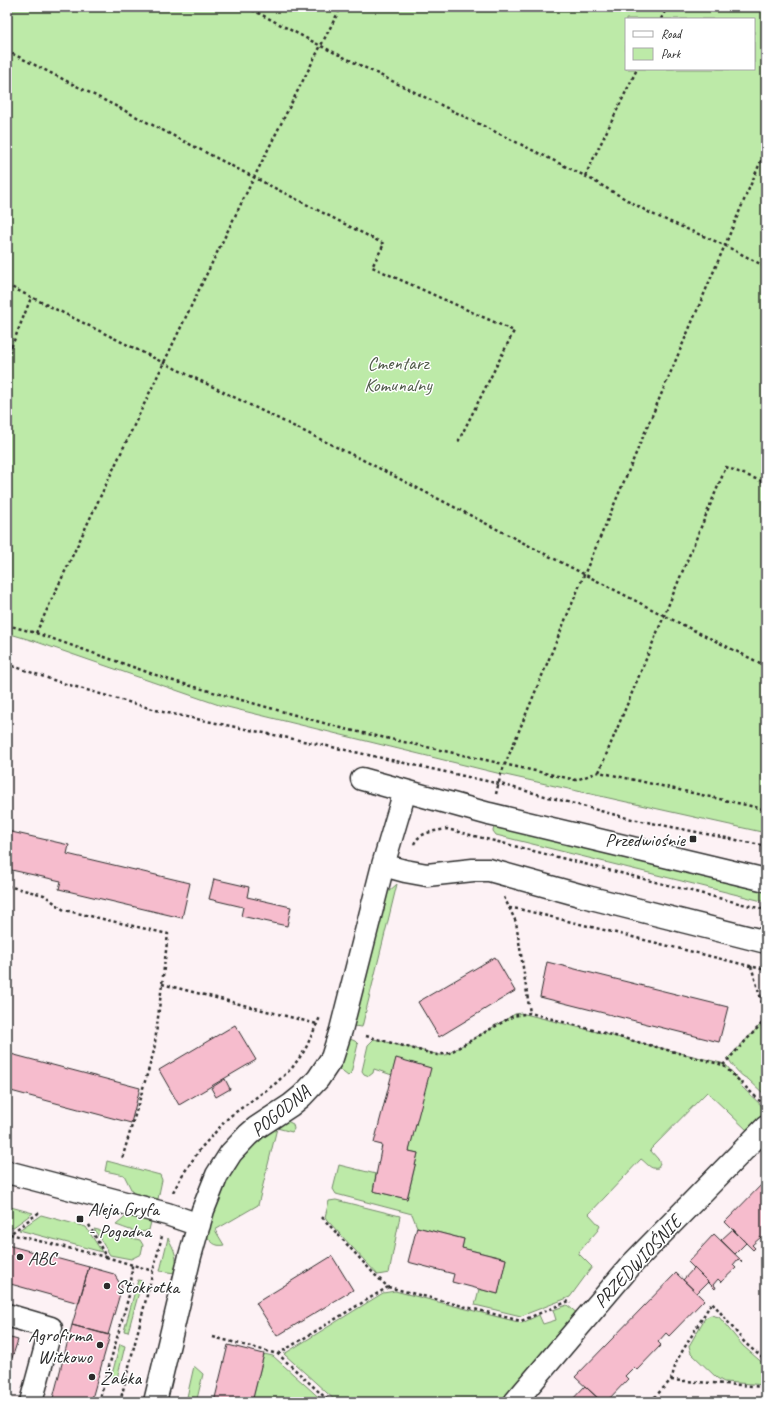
<svg xmlns="http://www.w3.org/2000/svg" width="773" height="1409" font-family="Caveat,sans-serif">
<style>
.green{fill:#bdeaa8;stroke:#748a6a;fill-rule:evenodd}
.building{fill:#f6bccd;stroke:#2b2b2b}
.lines{fill:none;stroke-linecap:round;stroke-linejoin:round}
.minor-casing{stroke:#2b2b2b;stroke-width:25}
.path{stroke:#2b2b2b;stroke-width:2.5;stroke-dasharray:3 3;stroke-linecap:butt}
.minor{stroke:#fff;stroke-width:22}
.poi-dot{fill:#2b2b2b;stroke:#fff;stroke-width:1.5}
.labels{text-anchor:middle;stroke-width:3;stroke-linejoin:round;paint-order:stroke}
.park-label{font-size:19px;fill:#505b4a;stroke:#fff}
.poi-label{font-size:19px;fill:#2b2b2b;stroke:#fff;text-anchor:start}
.street-label{font-size:19px;fill:#2b2b2b;stroke:#fff}
</style>
<rect width="100%" height="100%" fill="#fdf2f5"/>
<filter id="ink" filterUnits="userSpaceOnUse"><feTurbulence type="fractalNoise" baseFrequency=".025" numOctaves="2"/><feDisplacementMap in="SourceGraphic" scale="8" xChannelSelector="R" yChannelSelector="G"/><feConvolveMatrix kernelMatrix="1 2 1 2 8 2 1 2 1" color-interpolation-filters="sRGB"/></filter>
<g filter="url(#ink)">
<path class="green" d="M7 7H766V833L501 774 219 705 34 641 7 633ZM626 19H754V69H626Z
M494 827 766 892V902L496 835 493 831Z
M397 884 362 1027 353 1026 387 893Z
M521 1013 725 1064 741 1082 740 1085 763 1107 761 1119 749 1132 707 1092 650 1150 658 1159 660 1164 658 1168C650 1170 647 1163 641 1159L589 1214 600 1226 598 1230 579 1252V1254L592 1267 570 1297 521 1316 475 1305 479 1289 498 1294 506 1259 462 1248 464 1239 417 1227 412 1214 336 1194 333 1189 339 1165 376 1174 373 1191 407 1199 418 1153 409 1151 430 1068 396 1059 392 1075 374 1069 373 1073 369 1076 364 1074 362 1071 368 1045 374 1039 440 1055H446L515 1014Z
M766 1019V1096L748 1079C740 1076 732 1065 728 1058Z
M350 1039 355 1041 358 1044 351 1073 348 1076 339 1069C339 1062 347 1048 350 1039Z
M287 1121 293 1124 294 1129 292 1132 277 1128 258 1205 215 1230 224 1245C215 1247 211 1242 206 1235 212 1219 216 1201 223 1185 234 1158 261 1137 284 1122Z
M107 1161 160 1175 162 1180 158 1199 133 1193 124 1175 105 1171Z
M336 1200 400 1216 389 1273 378 1275 327 1220 325 1217 329 1201Z
M7 1206 33 1213 12 1228 7 1227Z
M129 1214 145 1217 151 1222 149 1230C138 1235 126 1228 116 1225Z
M41 1215 86 1227 102 1252 19 1230Z
M94 1229 140 1240 143 1245 141 1254 131 1259 110 1255Z
M168 1238C175 1251 178 1258 175 1273L160 1271Z
M138 1280 142 1281 128 1332 124 1331Z
M395 1291 522 1323 539 1315 543 1324 556 1320 553 1310 567 1305 578 1314 504 1402H337L284 1354 383 1293Z
M711 1315 719 1317 743 1346 766 1366V1385L724 1382 717 1378 691 1353 689 1346 705 1318Z
M120 1344 125 1346 117 1379 111 1378Z
M264 1354 273 1356 324 1402H252Z
M194 1366 203 1374 197 1399 187 1397Z"/>
<path class="building" d="M7 831 69 845 67 854 190 883 182 918 59 889 61 881 7 869Z
M214 879 249 887 247 897 291 907 287 926 241 916 243 907 209 899Z
M495 957 515 991 439 1037 418 1002Z
M547 962 728 1007 719 1042 540 997Z
M235 1025 256 1060 179 1105 159 1070Z
M7 1053 140 1088 131 1123 7 1090Z
M396 1058 431 1068 409 1151 418 1153 407 1199 373 1191 382 1145 374 1143Z
M225 1079 230 1089 216 1097 211 1088Z
M766 1180V1237L763 1239 761 1237 752 1245 755 1248 753 1250 725 1222Z
M417 1227 464 1239 462 1248 506 1259 498 1294 452 1282 454 1274 408 1262Z
M733 1229 746 1243 735 1254 721 1240Z
M714 1234 742 1261 741 1262 738 1259 733 1265 736 1268 721 1282 718 1279 713 1285 716 1287 715 1289 688 1262Z
M7 1245 89 1267 79 1303 7 1283Z
M332 1256 353 1290 277 1336 256 1303Z
M89 1267 114 1274 122 1287 108 1335 72 1325Z
M694 1268 708 1282 697 1293 683 1280Z
M676 1273 704 1300 669 1336 666 1333 658 1342 661 1345 637 1370 634 1367 625 1376 628 1379 606 1402H602L575 1377Z
M72 1325 110 1335 91 1402H52Z
M7 1337 18 1340 12 1358 7 1357Z
M228 1345 264 1354 252 1402H214Z
M585 1386 602 1402H570Z"/>
<g class="lines">
<defs>
<path id="minor" d="M362 779 489 814 766 880
M383 865 405 871 427 875 473 870H489L583 896 766 942
M7 1172 167 1214 199 1225
M7 1315 51 1328 31 1402
M155 1402 190 1256 203 1210 217 1175 231 1153 248 1135 256 1128 291 1105 302 1096 318 1079 332 1058 341 1030 383 865 405 791
M515 1402 632 1264 766 1127"/>
</defs>
<use href="#minor" class="minor-casing"/>
<path class="path" d="M247 7 321 46 585 176 652 214 724 245 766 267
M661 19 667 7
M7 51C133 114 258 180 384 244L372 267 514 331 458 442
M585 176 637 69
M7 285 164 363 367 462 665 616 766 666
M7 358 31 298
M7 625 36 633 170 680 345 729 576 780 599 772 764 809
M36 633C135 423 233 213 341 7
M7 664 59 682 163 712 332 747 500 784 627 818 766 846
M599 772 726 467 766 483
M496 794 501 774 584 575 766 149
M414 844C419 832 435 831 447 829L766 910
M7 886 44 895 64 910 168 934 154 1051 122 1159
M504 897 516 922 530 1013
M509 908 519 909 766 970
M751 966 766 1015
M162 984 317 1024
M366 1036 437 1055 449 1053 513 1016 530 1013 723 1065 764 1105
M723 1065 766 1019
M173 1192 183 1174 201 1148 229 1117 276 1083 292 1068 305 1050 320 1017
M7 1233 10 1234 41 1211
M10 1234 106 1257 88 1223
M106 1257 153 1271
M388 1287 521 1321 569 1301 571 1303
M213 1337 278 1354 330 1402
M278 1354 388 1287 375 1275 320 1215
M671 1380 766 1387
M99 1402 131 1288 132 1265
M120 1402 162 1236
M650 1402 671 1380 677 1360 712 1302 745 1343 766 1361"/>
<use href="#minor" class="minor"/>
</g>
</g>
<g class="poi-dot">
<rect x="689" y="835" width="8" height="8" rx="2"/>
<rect x="76" y="1215" width="8" height="8" rx="2"/>
<circle cx="20" cy="1257" r="4"/>
<circle cx="107" cy="1286" r="4"/>
<circle cx="100" cy="1345" r="4"/>
<circle cx="92" cy="1377" r="4"/>
</g>
<g class="labels">
<g class="park-label">
<text x="398" y="369">Cmentarz<tspan x="398" dy="22">Komunalny</tspan></text>
</g>
<g class="poi-label">
<text x="685" y="846" text-anchor="end">Przedwiośnie</text>
<text x="88" y="1215">Aleja Gryfa<tspan x="88" dy="22">- Pogodna</tspan></text>
<text x="28" y="1264">ABC</text>
<text x="115" y="1293">Stokrotka</text>
<text x="92" y="1341" text-anchor="end">Agrofirma<tspan x="92" dy="22">Witkowo</tspan></text>
<text x="100" y="1384">Żabka</text>
</g>
<g class="street-label">
<text transform="translate(280 1110) rotate(-39)" y="7">POGODNA</text>
<text transform="translate(637 1261) rotate(-47)" y="7">PRZEDWIOŚNIE</text>
</g>
</g>
<rect width="773" height="1409" fill="none" stroke="#fff" stroke-width="24"/>
<rect x="12" y="12" width="749" height="1385" fill="none" stroke="#2b2b2b" stroke-width="1.5" filter="url(#ink)"/>
<rect x="625" y="18" width="130" height="52" fill="#ffffff" stroke="#aaaaaa"/>
<rect x="633" y="31" width="20" height="6" fill="#ffffff" stroke="#aaaaaa"/>
<text x="661" y="38" font-size="12" fill="#2b2b2b">Road</text>
<rect x="633" y="48" width="20" height="12" fill="#bdeaa8" stroke="#aaaaaa"/>
<text x="661" y="58" font-size="12" fill="#2b2b2b">Park</text>
</svg>
